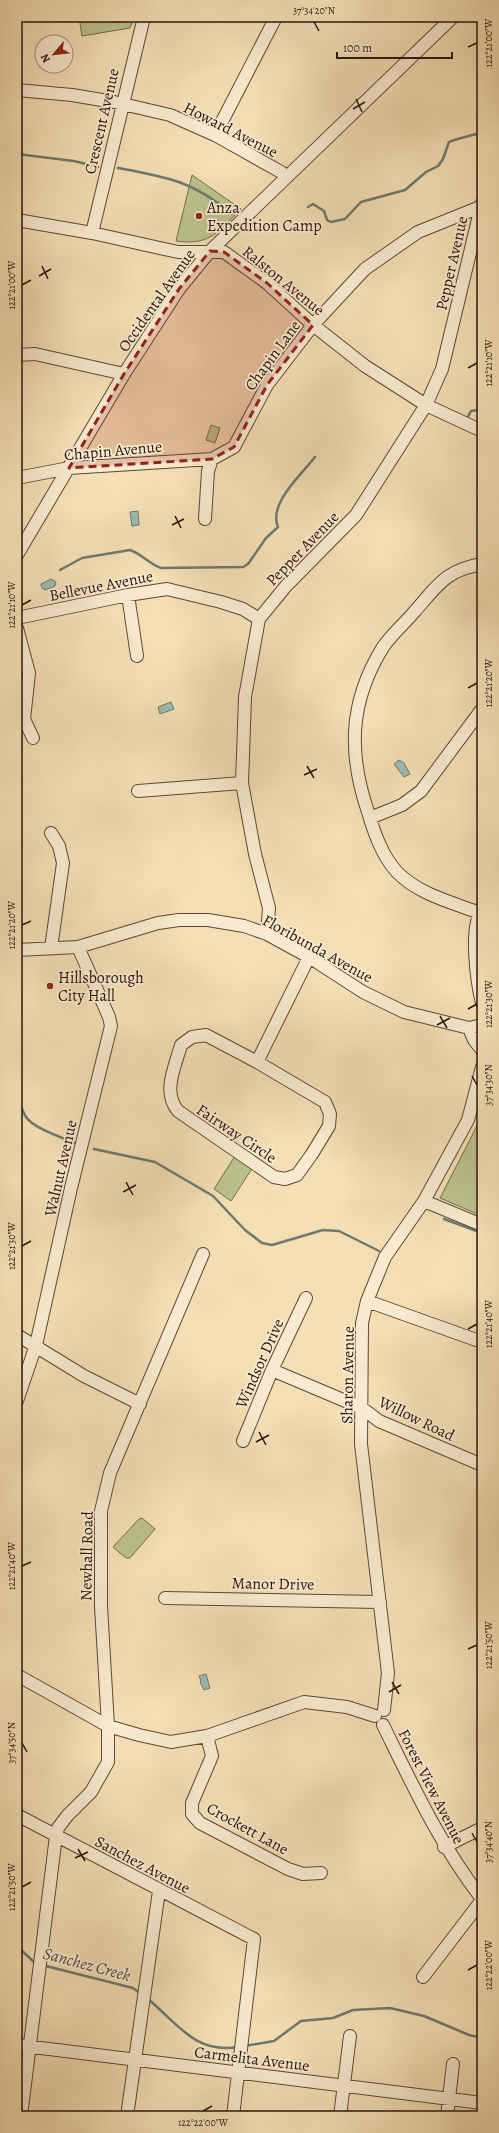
<svg xmlns="http://www.w3.org/2000/svg" width="499" height="2133" font-family="Alegreya,serif">
<style>
.green{fill:#bbc28d;stroke:#726b4c}
.water{fill:#9cbcb3;stroke:#6e7970}
.lines{fill:none;stroke-linecap:round;stroke-linejoin:round}
.stream{stroke:#6e7970;stroke-width:2.5}
.minor-casing{stroke:#5c4736;stroke-width:14}
.minor{stroke:#f8eacf;stroke-width:12}
.marked{fill:#8f2418;fill-opacity:0.2;stroke:#8f2418;stroke-width:3;stroke-dasharray:8 5;stroke-linejoin:round}
.ticks{fill:none;stroke:#29140c;stroke-width:1.5}
.poi-dot{fill:#8f2418;stroke:#f8eacf;stroke-width:1.5}
.labels{text-anchor:middle;stroke-width:3.5;stroke-linejoin:round;paint-order:stroke}
.street-label{font-size:16px;fill:#29140c;stroke:#f8eacf}
.poi-label{font-size:16px;fill:#29140c;stroke:#f8eacf;text-anchor:start}
.water-label{font-size:17px;font-style:italic;fill:#514f46;stroke:#f8eacf}
.neatline{fill:none;stroke:#29140c;stroke-width:1.5}
.ticks-label{font-size:10px;text-anchor:middle;fill:#29140c}
</style>
<rect width="100%" height="100%" fill="#f4dfb5"/>
<filter id="stains"><feTurbulence type="fractalNoise" baseFrequency=".005" numOctaves="4"/><feColorMatrix values="0 0 0 0 .2 0 0 0 0 .09 0 0 0 0 .02 0 0 0 .5 -.17"/></filter>
<radialGradient id="worn" r=".72"><stop offset=".6" stop-color="#630" stop-opacity="0"/><stop offset="1" stop-color="#630" stop-opacity=".3"/></radialGradient>
<path class="green" d="M79 17H134L130 28 82 36Z
M192 175 241 209C218 232 210 246 176 241Z
M211 425 220 428 215 443 206 440Z
M482 1112V1216L440 1198 480 1120Z
M235 1156 253 1167 231 1201 214 1189Z
M142 1518 155 1529 130 1558H126L113 1547 139 1519Z"/>
<path class="water" d="M138 511 139 525 132 526 130 512Z
M51 579 56 582 55 586 45 590 42 588 41 584Z
M171 702 174 709 160 714 158 707Z
M399 760 404 763 410 774 404 777 394 764Z
M206 1674 210 1688 204 1690 200 1682 201 1681 199 1676Z"/>
<g class="lines">
<path class="stream" d="M17 154 74 161 98 167
M118 168C167 177 193 181 232 214
M308 207 313 204 324 211 327 220 331 222 345 219 361 202 405 190 426 172 438 166 443 159 449 142C457 138 472 136 482 132
M466 420 471 411 482 409
M60 570 82 558 130 550C142 554 149 564 161 568L243 567 248 564 266 538 278 527C268 504 301 475 315 457
M17 1100C22 1106 22 1111 26 1117 33 1128 63 1138 75 1143
M94 1149 155 1162 213 1196 245 1230 262 1243 272 1245 323 1230 339 1231 379 1251
M444 1219 482 1233
M17 1946 36 1964
M42 1965 133 1988 141 1994
M148 1999C177 2023 195 2054 238 2047
M245 2046 274 2041 301 2021 333 2018 353 2010 390 2008 424 2016 469 2035 482 2038"/>
<defs>
<path id="minor" d="M17 90 72 95 114 102 170 115 215 135 281 172 287 177
M215 135 276 17
M17 220 92 233 178 252H224L267 283 313 325 365 366 426 405 482 431
M92 233 144 17
M17 355 35 354 124 374
M17 478 69 468 212 459
M205 519 208 471 212 459 234 447 267 385 313 325 365 269 418 232 480 207
M17 555 124 374 179 289 210 251 453 17
M128 595 137 656
M17 618 128 595 167 589 221 602 243 609 259 619
M17 628 29 673 24 719 33 738
M138 791 242 783
M370 818 402 805 421 791 482 709
M51 833 59 846 63 863 51 948
M482 910C469 927 477 983 482 1003
M480 913C451 902 418 894 397 872 382 856 374 832 368 812 348 753 349 702 383 647 392 634 405 623 415 611 438 585 446 570 482 564
M267 934 269 908 255 854 242 783 245 697 259 619 286 586 356 515 426 405 442 369 482 203
M17 950 78 947 158 923 179 920H208L244 926 267 934 309 957 363 992 404 1012 469 1028 482 1025
M469 1028 474 1040 482 1050
M206 1035 257 1062 325 1102 330 1114 329 1126 312 1154 297 1175 285 1179 274 1177 178 1111C162 1092 175 1067 181 1045L192 1037Z
M257 1062 309 957
M424 1201 482 1225
M367 1301 482 1342
M17 1335 84 1376 140 1404
M272 1370 362 1408 379 1421 482 1465
M17 1401 36 1345 71 1188 111 1026 109 1017 78 947
M243 1441 272 1370 306 1298
M165 1598 380 1602
M17 1675 108 1726 139 1735 171 1742 207 1736 304 1702 347 1707 375 1716
M384 1710 388 1673 361 1444 362 1323 367 1301 385 1257 424 1201 468 1120 482 1067
M383 1725C414 1788 439 1843 482 1899
M207 1736 212 1756 192 1803V1814L200 1823 288 1869 303 1874 321 1873
M17 1815 254 1939 233 2116
M444 1847 482 1828
M423 1977 482 1900
M17 2045 482 2103
M21 2116 56 1836 58 1828 67 1816 91 1792 108 1762V1726L101 1606V1511L110 1473 203 1254
M127 2116 159 1891
M340 2116 350 2036
M447 2116 453 2064"/>
</defs>
<use href="#minor" class="minor-casing"/>
<use href="#minor" class="minor"/>
</g>
<path class="marked" d="M210 251 224 252 267 283 313 325 267 385 234 447 212 459 69 468 124 374 179 289Z"/>
<path class="ticks" d="M314 22 319 31M468 47 477 43M356 99 362 112M353 109 365 102M42 266 48 279M39 276 51 269M22 285 31 280M468 368 477 363M175 516 181 528M172 525 184 519M22 605 31 600M468 688 477 683M307 766 314 778M304 775 317 769M22 925 31 921M468 1009 477 1004M440 1016 447 1028M437 1025 450 1018M472 1076 477 1085M126 1182 133 1195M123 1192 136 1185M22 1246 31 1241M468 1329 477 1324M259 1432 266 1445M256 1442 269 1435M22 1566 31 1562M468 1649 477 1645M392 1682 399 1694M389 1692 401 1685M22 1743 27 1752M472 1833 477 1842M78 1849 85 1861M75 1858 88 1852M22 1887 31 1882M468 1970 477 1965M203 2111 212 2106"/>
<g class="poi-dot">
<circle cx="199" cy="216" r="4"/>
<circle cx="50" cy="986" r="4"/>
</g>
<g class="labels">
<g class="street-label">
<text transform="translate(101 121) rotate(-77)" y="6">Crescent Avenue</text>
<text transform="translate(231 129) rotate(27)" y="6">Howard Avenue</text>
<text transform="translate(451 263) rotate(-77)" y="6">Pepper Avenue</text>
<text transform="translate(284 280) rotate(39)" y="6">Ralston Avenue</text>
<text transform="translate(156 300) rotate(-55)" y="6">Occidental Avenue</text>
<text transform="translate(272 355) rotate(-54)" y="6">Chapin Lane</text>
<text transform="translate(113 450) rotate(-5)" y="6">Chapin Avenue</text>
<text transform="translate(302 548) rotate(-46)" y="6">Pepper Avenue</text>
<text transform="translate(101 585) rotate(-11)" y="6">Bellevue Avenue</text>
<text transform="translate(318 948) rotate(29)" y="6">Floribunda Avenue</text>
<text transform="translate(237 1133) rotate(34)" y="6">Fairway Circle</text>
<text transform="translate(60 1168) rotate(-77)" y="6">Walnut Avenue</text>
<text transform="translate(259 1363) rotate(-66)" y="6">Windsor Drive</text>
<text transform="translate(347 1375) rotate(-89)" y="6">Sharon Avenue</text>
<text transform="translate(417 1418) rotate(26)" y="6">Willow Road</text>
<text transform="translate(86 1556) rotate(-89)" y="6">Newhall Road</text>
<text transform="translate(273 1583) rotate(1)" y="6">Manor Drive</text>
<text transform="translate(432 1786) rotate(63)" y="6">Forest View Avenue</text>
<text transform="translate(248 1828) rotate(29)" y="6">Crockett Lane</text>
<text transform="translate(143 1864) rotate(28)" y="6">Sanchez Avenue</text>
<text transform="translate(252 2058) rotate(7)" y="6">Carmelita Avenue</text>
</g>
<g class="poi-label">
<text x="207" y="213">Anza<tspan x="207" dy="18">Expedition Camp</tspan></text>
<text x="58" y="983">Hillsborough<tspan x="58" dy="18">City Hall</tspan></text>
</g>
<g class="water-label">
<text transform="translate(87 1964) rotate(15)" y="6">Sanchez Creek</text>
</g>
</g>
<rect width="499" height="2133" fill="none" stroke="#f4dfb5" stroke-width="44"/>
<g transform="translate(54 54) rotate(242)"><circle r="19" fill="#f8eacf" stroke="#a59481"/>
<path d="M0-3L7 15L0 10L-7 15Z" fill="#8f2418"/>
<text y="-6" font-size="11" font-weight="bold" text-anchor="middle" fill="#29140c">N</text>
</g>
<path d="M337 52v6h115v-6" fill="none" stroke="#29140c" stroke-width="2"/>
<text x="343" y="52" font-size="12" fill="#29140c" stroke="#f8eacf" stroke-width="3" paint-order="stroke">100 m</text>
<rect x="22" y="22" width="455" height="2089" class="neatline"/>
<g class="ticks-label">
<text x="314" y="14">37°34'20"N</text>
<text transform="translate(488 43) rotate(-90)" y="4">122°21'00"W</text>
<text transform="translate(11 285) rotate(-90)" y="4">122°21'00"W</text>
<text transform="translate(488 363) rotate(-90)" y="4">122°21'10"W</text>
<text transform="translate(11 605) rotate(-90)" y="4">122°21'10"W</text>
<text transform="translate(488 683) rotate(-90)" y="4">122°21'20"W</text>
<text transform="translate(11 925) rotate(-90)" y="4">122°21'20"W</text>
<text transform="translate(488 1004) rotate(-90)" y="4">122°21'30"W</text>
<text transform="translate(488 1085) rotate(-90)" y="4">37°34'30"N</text>
<text transform="translate(11 1246) rotate(-90)" y="4">122°21'30"W</text>
<text transform="translate(488 1324) rotate(-90)" y="4">122°21'40"W</text>
<text transform="translate(11 1566) rotate(-90)" y="4">122°21'40"W</text>
<text transform="translate(488 1645) rotate(-90)" y="4">122°21'50"W</text>
<text transform="translate(11 1743) rotate(-90)" y="4">37°34'50"N</text>
<text transform="translate(488 1842) rotate(-90)" y="4">37°34'40"N</text>
<text transform="translate(11 1887) rotate(-90)" y="4">122°21'50"W</text>
<text transform="translate(488 1965) rotate(-90)" y="4">122°22'00"W</text>
<text x="203" y="2126">122°22'00"W</text>
</g>
<rect width="100%" height="100%" filter="url(#stains)"/>
<rect width="100%" height="100%" fill="url(#worn)"/>
</svg>
